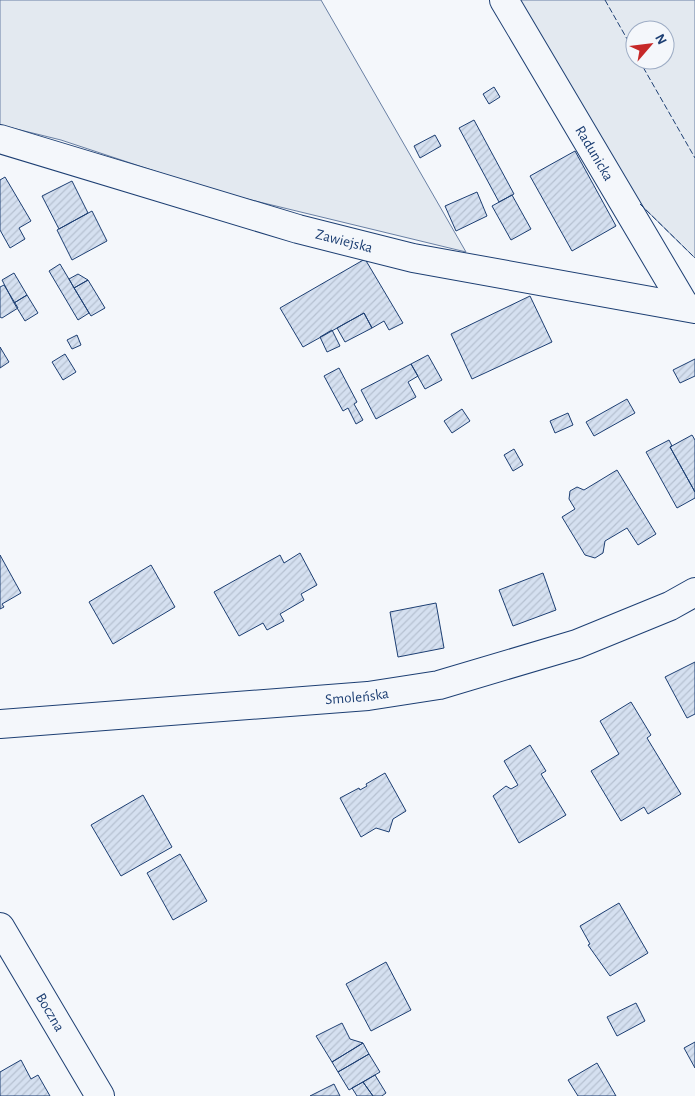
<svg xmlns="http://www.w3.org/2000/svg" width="695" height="1096" font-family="'Alegreya Sans',sans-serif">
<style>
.grass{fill:#e3e9f0;stroke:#687fa3;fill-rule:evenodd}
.building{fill:url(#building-hatch);stroke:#1d3f73}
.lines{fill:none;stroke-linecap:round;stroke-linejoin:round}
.minor-casing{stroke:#1d3f73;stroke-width:30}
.minor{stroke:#f4f7fb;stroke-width:28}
.fence{stroke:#1d3f73;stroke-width:1;stroke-dasharray:6 2.5;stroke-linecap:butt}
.labels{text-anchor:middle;stroke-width:4;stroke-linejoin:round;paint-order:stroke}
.street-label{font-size:15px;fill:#1d3f73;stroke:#f4f7fb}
</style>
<defs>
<pattern id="building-hatch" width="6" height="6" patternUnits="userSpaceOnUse" patternTransform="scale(1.25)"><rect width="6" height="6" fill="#d5e0f0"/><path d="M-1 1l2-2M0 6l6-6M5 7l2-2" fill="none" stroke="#b6c1d1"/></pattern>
</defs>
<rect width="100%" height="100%" fill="#f4f7fb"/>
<path class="grass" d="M0 0H321L466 252 218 192 61 140 0 125Z
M518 0H695V258L638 202ZM635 30H665V60H635Z"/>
<path class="building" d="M494 87 500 97 489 104 483 94Z
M474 120 514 194 499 202 459 128Z
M435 135 441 146 420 158 414 146Z
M575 151 616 226 572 251 530 176Z
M5 177 31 221 19 228 25 239 10 248 0 230V180Z
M72 181 88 213 59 229 42 196Z
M477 192 487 216 456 231 445 206Z
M512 195 531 229 511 240 492 206Z
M92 211 107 241 72 260 57 230Z
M365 259 403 323 389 330 384 321 372 328 364 313 303 347 280 308Z
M60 264 89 313 78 320 49 271Z
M14 273 27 295 14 303 2 280Z
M78 274 88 280 74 288 69 279Z
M88 280 105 308 91 316 74 288Z
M4 285 18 308 2 318 0 317V287Z
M27 295 38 313 25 321 14 303Z
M530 296 552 342 472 379 451 334Z
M364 313 372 328 345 342 337 328Z
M332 330 340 346 327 352 320 337Z
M77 335 81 345 72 349 67 340Z
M0 347 9 362 0 368Z
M65 354 76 372 63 380 52 362Z
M428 355 442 380 425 389 411 364Z
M695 359V376L680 383 673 370Z
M411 364 418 376 408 382 416 397 376 419 361 390Z
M339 368 357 402 354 404 363 420 356 424 348 408 343 411 324 376Z
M627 399 635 413 594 436 586 422Z
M462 409 470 421 452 433 444 421Z
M568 413 573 425 555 433 550 421Z
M692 435 695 440V492L670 447Z
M669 440 672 446 670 447 695 492V498L677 508 646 452Z
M514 449 523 465 513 471 504 455Z
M617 470 656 534 638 545 627 528 605 541 603 553 595 558 585 555 562 517 575 509 569 499 570 491 577 487 584 490Z
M300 553 317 585 301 594 304 600 280 614 284 621 267 630 263 623 239 636 214 592 280 555 284 563Z
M0 555 21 593 2 604 4 607 0 609Z
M151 565 175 607 113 644 89 602Z
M543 573 556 610 513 626 499 590Z
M436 603 444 648 398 657 390 612Z
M695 662V714L687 718 665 677Z
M631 702 651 735 647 738 681 794 648 814 644 807 621 821 591 771 619 754 600 721Z
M530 745 546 771 541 774 566 815 519 843 493 796 506 786 511 789 518 785 504 761Z
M385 773 406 811 393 819 389 832 376 828 361 837 340 798 359 788 360 790 367 786 366 784Z
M143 795 172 847 121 876 91 825Z
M180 854 207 901 173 920 147 873Z
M619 903 648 953 610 976 588 945 590 944 580 926Z
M386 962 411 1010 371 1031 346 984Z
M636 1003 645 1021 617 1036 607 1017Z
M342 1023 350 1039 363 1043 332 1062 316 1036Z
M695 1042V1068L684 1048Z
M363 1043 369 1054 338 1072 332 1062Z
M369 1054 380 1072 349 1090 338 1072Z
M21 1060 31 1079 38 1075 50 1096H0V1072Z
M597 1063 616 1096H578L568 1080Z
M375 1075 386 1093 382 1096H373L363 1082Z
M363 1082 373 1096H357L352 1088Z
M334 1084 340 1096H310Z"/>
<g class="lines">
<defs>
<g id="minor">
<path id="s1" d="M504 0 685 306"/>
<path id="s2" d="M0 139 298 229 413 258 695 309"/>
<path id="s3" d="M0 724 368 696 439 685 577 644 670 606 695 592"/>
<path id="s4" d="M0 927 100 1096"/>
</g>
</defs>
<use href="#minor" class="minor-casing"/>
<use href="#minor" class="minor"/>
<path class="fence" d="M605 0 635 53
M639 60 695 158
M640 204 695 258"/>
</g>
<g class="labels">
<g class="street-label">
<text dy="5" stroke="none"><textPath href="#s1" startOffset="178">Radunicka</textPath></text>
<text dy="5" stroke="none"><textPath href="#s2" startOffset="359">Zawiejska</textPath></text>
<text dy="5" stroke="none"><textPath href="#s3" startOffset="358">Smoleńska</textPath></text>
<text dy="5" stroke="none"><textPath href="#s4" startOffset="99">Boczna</textPath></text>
</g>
</g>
<g transform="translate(650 45) rotate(62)"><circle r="24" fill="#f4f7fb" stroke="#9eadc5"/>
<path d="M0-4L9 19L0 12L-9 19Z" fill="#c62828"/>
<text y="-8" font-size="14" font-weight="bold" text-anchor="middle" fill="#1d3f73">N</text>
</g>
</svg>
